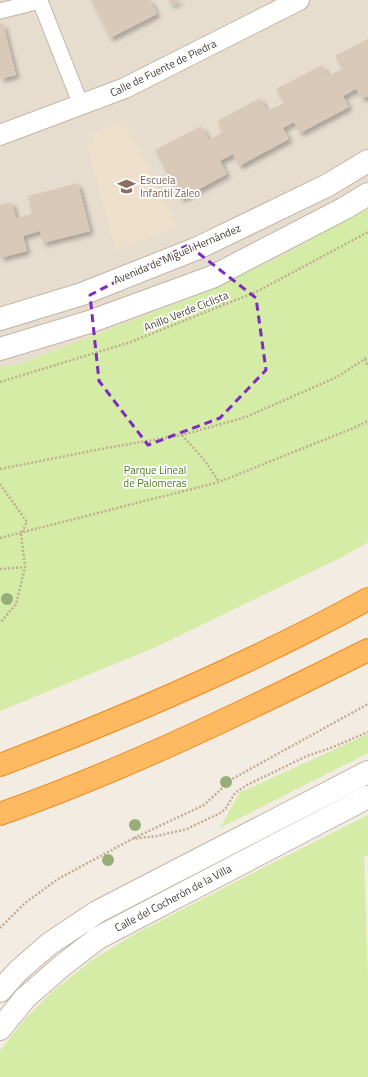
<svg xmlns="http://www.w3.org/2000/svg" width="368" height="1077" font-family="'Titillium Web',sans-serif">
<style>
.residential{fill:#e7ddcf}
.education{fill:#eee0ca}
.green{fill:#d4eca6}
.building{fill:#d8c9b9;filter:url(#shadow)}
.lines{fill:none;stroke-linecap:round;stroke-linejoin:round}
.pedestrian-casing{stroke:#c2b5a7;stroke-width:17}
.minor-casing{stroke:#c2b5a7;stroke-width:22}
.tertiary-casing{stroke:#c2b5a7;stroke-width:24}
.motorway-casing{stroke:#ec8c23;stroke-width:24}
.path{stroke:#c2ac93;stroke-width:2.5;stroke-dasharray:2 2;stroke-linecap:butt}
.pedestrian{stroke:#fff;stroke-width:15}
.minor{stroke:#fff;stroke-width:20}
.tertiary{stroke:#fff;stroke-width:22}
.motorway{stroke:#ffb960;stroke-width:22}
.tree{fill:#98ae78}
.marked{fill:none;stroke:#7b2cbf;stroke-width:3;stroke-dasharray:8 5;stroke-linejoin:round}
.labels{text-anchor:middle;stroke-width:3.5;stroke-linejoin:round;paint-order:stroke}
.street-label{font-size:11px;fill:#453b32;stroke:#fff}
.education-label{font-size:11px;fill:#785e54;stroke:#fff;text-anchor:start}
.park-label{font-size:11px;fill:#4d7b21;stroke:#fff}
</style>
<defs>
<filter id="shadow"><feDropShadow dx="3.5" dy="3.5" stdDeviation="2" flood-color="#0004"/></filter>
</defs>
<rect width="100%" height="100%" fill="#f3ece2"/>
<path class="residential" d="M0 0H368V208L346 219 284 255 203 293 20 364 0 367Z"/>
<path class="education" d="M124 121 178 227 115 250 87 145 95 142 92 133Z"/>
<path class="green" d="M368 208V542L344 556 156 647 0 711V367L20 364 203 293 284 255 346 219Z
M368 734V753L220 828 239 793Z
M368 815V856H364L368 977V1077H0V1051L24 1020 52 992 91 961 133 935 245 877Z"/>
<path class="building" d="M91 0H150L157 14 110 38Z
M168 0H181L171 5Z
M3 23 16 75 0 79V24Z
M368 39V96L362 99 356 89 343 96 349 107 300 133 294 122 283 128 289 139 239 166 233 154 220 161 227 174 181 199 155 150 201 126 209 140 223 132 217 121 260 98 267 111 284 103 276 89 322 65 328 76 342 69 335 56Z
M78 183 90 231 43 243 40 231 23 236 27 251 0 258V205L12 202 16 218 32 214 28 196Z"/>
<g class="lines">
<defs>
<path id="pedestrian" d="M0 11 40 1 81 105"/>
<path id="minor" d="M0 135 125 88 299 0"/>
<path id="tertiary" d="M0 319 82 294 198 248 328 185 368 161
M0 349 89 322 212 277 345 208 368 194
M0 991 18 971 49 944 97 912 368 772
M0 1029 25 998 63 965 98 938 368 797"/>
<path id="motorway" d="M0 765C126 717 250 664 368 599
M0 814C127 769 248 710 368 650"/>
</defs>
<use href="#pedestrian" class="pedestrian-casing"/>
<use href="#minor" class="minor-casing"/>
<use href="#tertiary" class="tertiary-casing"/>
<use href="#motorway" class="motorway-casing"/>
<path class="path" d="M220 295 224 305
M365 359 368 367
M0 382 131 342 256 292 368 232
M182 435 205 461 219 482
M0 469 101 449 182 435 246 417 337 377 368 357
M0 484 27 522 21 534 25 567 16 604 0 623
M0 538 219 482 356 427 368 421
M0 569 25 567
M134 838 204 805 232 779 368 704
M0 928 25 903 58 879 132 839 157 836 187 829 222 812 226 808 235 793 247 785 307 756 333 747 368 732"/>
<use href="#pedestrian" class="pedestrian"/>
<use href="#minor" class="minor"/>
<use href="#tertiary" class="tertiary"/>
<use href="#motorway" class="motorway"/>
</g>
<g class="tree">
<circle cx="7" cy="599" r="6"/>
<circle cx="226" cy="782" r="6"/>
<circle cx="135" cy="825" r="6"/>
<circle cx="108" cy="860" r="6"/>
</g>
<path class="marked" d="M188 245 256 298 266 370 220 418 148 445 99 381 90 295Z"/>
<defs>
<symbol id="school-bare" viewBox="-9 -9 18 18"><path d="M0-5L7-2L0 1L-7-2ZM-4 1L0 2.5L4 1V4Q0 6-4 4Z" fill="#8d6e63" stroke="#fff" stroke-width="2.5" paint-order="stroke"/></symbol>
</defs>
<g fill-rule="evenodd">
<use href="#school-bare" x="114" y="174" width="25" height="25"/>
</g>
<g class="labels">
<g class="street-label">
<text transform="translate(163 68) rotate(-26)" y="4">Calle de Fuente de Piedra</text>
<text transform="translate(177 254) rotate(-23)" y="4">Avenida de Miguel Hernández</text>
<text transform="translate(186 311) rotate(-22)" y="4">Anillo Verde Ciclista</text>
<text transform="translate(173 898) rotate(-28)" y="4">Calle del Cocherón de la Villa</text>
</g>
<g class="education-label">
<text x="140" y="184">Escuela<tspan x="140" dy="13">Infantil Zaleo</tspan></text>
</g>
<g class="park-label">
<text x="155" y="474">Parque Lineal<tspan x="155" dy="13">de Palomeras</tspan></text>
</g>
</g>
</svg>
